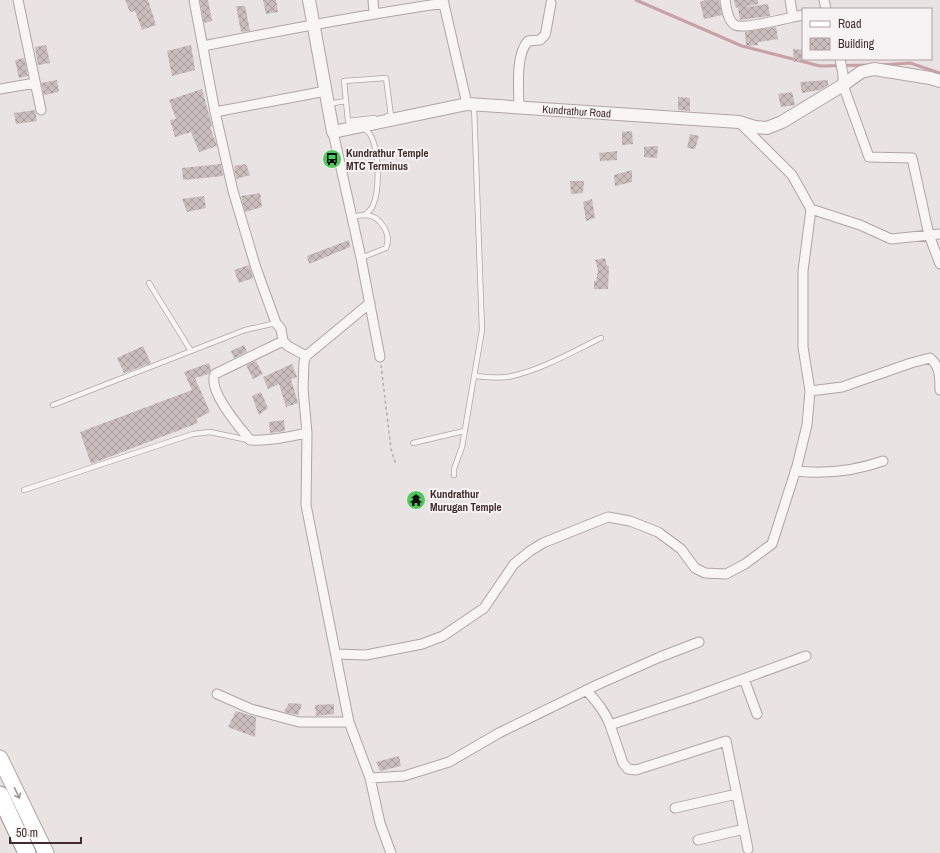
<svg xmlns="http://www.w3.org/2000/svg" width="940" height="853" font-family="'Archivo Narrow',sans-serif">
<style>
.lines{fill:none;stroke-linecap:round;stroke-linejoin:round}
.stream{stroke:#c8a0a8;stroke-width:3}
.building{fill:url(#building-cross-hatch)}
.service-casing{stroke:#b1a4a5;stroke-width:6}
.minor-casing{stroke:#b1a4a5;stroke-width:11}
.tertiary-casing{stroke:#b1a4a5;stroke-width:14}
.primary-casing{stroke:#b5a2a5;stroke-width:17}
.motorway-casing{stroke:#a08b8d;stroke-width:19}
.path{stroke:#b7acad;stroke-width:1.5;stroke-dasharray:3 3;stroke-linecap:butt}
.service{stroke:#f9f5f5;stroke-width:4.5}
.minor{stroke:#f9f5f5;stroke-width:9}
.tertiary{stroke:#f9f5f5;stroke-width:12}
.primary{stroke:#fff;stroke-width:15}
.motorway{stroke:#fff;stroke-width:17}
.oneway{stroke:#a09596}
.labels{text-anchor:middle;stroke-width:4;stroke-linejoin:round;paint-order:stroke}
.street-label{font-size:11px;fill:#412b2d;stroke:#f7f2f3}
.poi-label{font-size:11px;font-weight:bold;fill:#412b2d;stroke:#f7f2f3;text-anchor:start}
</style>
<defs>
<pattern id="building-cross-hatch" width="8" height="8" patternUnits="userSpaceOnUse"><rect width="8" height="8" fill="#cabdbe"/><path d="M0 0l8 8M0 8l8-8" fill="none" stroke="#a69a9b"/></pattern>
</defs>
<rect width="100%" height="100%" fill="#eae3e3"/>
<g class="lines">
<path class="stream" d="M636 0 742 46 820 66 866 65
M880 65 910 63 940 73"/>
</g>
<path class="building" d="M125 0H148L156 25 142 30 135 11 130 12Z
M200 0H208L212 21 204 23Z
M263 0H276L278 12 266 14Z
M706 0H719L722 15 704 19 700 2Z
M734 0H758V4L747 6V7L768 4 770 16 740 20 738 7 736 8Z
M236 6H245L250 31 241 32Z
M776 27 778 39 758 42V45L746 46 745 32Z
M46 45 50 63 38 65 35 47Z
M191 45 195 70 172 76 167 51Z
M793 49 803 50V60L794 62Z
M24 58 28 76 19 78 15 60Z
M57 80 59 92 44 95 41 83Z
M828 80V85L820 90 802 93 800 82Z
M202 89 212 126 210 127 217 146 199 152 191 132 175 137 170 120 176 119 169 100Z
M792 92 795 105 781 107 778 94Z
M678 97 690 98V111L678 110Z
M35 110 37 121 16 124 14 113Z
M632 131 633 144 622 145V132Z
M690 134 699 136 695 149 687 148Z
M658 146 657 158 644 157V147Z
M617 151V160L600 161 599 153Z
M221 164 223 176 183 180 182 168Z
M246 164 250 175 236 179 234 166Z
M632 170V182L615 186 614 175Z
M570 181H584L583 193 571 194Z
M260 193 262 207 245 212 241 196Z
M204 196 206 208 187 212 182 199Z
M592 199 595 218 586 221 583 202Z
M349 240 350 247 309 264 307 256Z
M605 258 607 266H609L608 289H594V281H596L598 270 595 260Z
M249 265 253 278 239 283 234 270Z
M244 345 247 352 234 358 231 351Z
M143 346 151 363 124 373 117 358Z
M256 361 263 374 253 379 246 365Z
M209 363 211 370 209 374 195 378 210 412 196 419 198 423 91 464 80 432 192 390 184 372Z
M292 364 297 377 291 379 298 403 286 407 279 384 268 389 263 377Z
M261 392 268 408 259 415 252 396Z
M284 420 285 431 270 433 269 422Z
M289 703 302 704 298 715 284 712Z
M334 704V714L316 716 315 705Z
M236 711 256 717 255 737 228 727Z
M399 756 401 766 380 771 376 762Z"/>
<g class="lines">
<defs>
<path id="service" d="M346 101 348 121 374 118
M328 104 346 101 344 81 386 78 391 116H387
M362 128C366 130 369 132 371 136 379 151 380 190 373 205 372 209 368 212 365 215
M352 217C356 216 361 215 365 215 380 215 392 234 386 248L361 258
M149 283 191 351
M475 376C487 377 500 379 512 376 541 370 574 351 601 338
M53 405 245 330 276 323
M413 443 464 431
M454 475V469L462 447 482 330 474 105
M24 490 193 434 210 432 248 440"/>
<path id="minor" d="M18 0 41 110
M194 0 215 112 233 191 256 268 276 323 281 329 283 341 288 346 306 356
M373 0 374 13
M443 0 467 104
M725 0C726 7 728 21 735 25 743 30 791 17 803 15
M790 0 793 17
M824 0 826 9
M203 46C283 30 363 15 444 3
M840 59 843 74V85L869 157 912 158 929 235 940 264
M0 89 35 83
M519 108C519 90 515 55 528 41L540 40 545 35 546 31 551 3
M215 112 326 91
M333 132 361 258 380 357
M811 209 860 225 891 239 940 234
M370 303 306 356 304 362 303 389 307 433 306 505 349 722 370 778 380 823 391 853
M283 341 215 374C207 390 240 428 250 440 270 441 288 437 307 433
M810 391 842 387 911 363 930 358C940 366 940 377 940 390
M795 471C824 474 855 471 883 461
M336 654 366 655 422 644 443 636 484 608 514 564 530 551 543 543 608 517 630 521 658 532 681 549 695 568 705 573 726 574 745 564 772 544 797 466 807 425 810 391 803 347V271L811 209 792 175 739 122
M744 679 757 714
M586 690C596 701 605 711 610 725L691 698 806 656
M217 694 251 709 299 722H349
M610 725 623 763 628 769 636 770 726 741 748 849
M370 778 404 776 449 762 499 733 599 684 660 657 699 642
M675 808 737 794
M698 840 744 829"/>
<g id="tertiary">
<path id="s1" d="M309 0 333 132 467 104 739 122 755 127 767 128 782 122 843 85 861 72 874 69 930 78 940 81"/>
</g>
<path id="primary" d="M0 758 46 853"/>
<path id="motorway" d="M0 795 27 853"/>
</defs>
<use href="#service" class="service-casing"/>
<use href="#minor" class="minor-casing"/>
<use href="#tertiary" class="tertiary-casing"/>
<use href="#primary" class="primary-casing"/>
<use href="#motorway" class="motorway-casing"/>
<path class="path" d="M381 365 391 449 396 465"/>
<use href="#service" class="service"/>
<use href="#minor" class="minor"/>
<use href="#tertiary" class="tertiary"/>
<use href="#primary" class="primary"/>
<use href="#motorway" class="motorway"/>
</g>
<defs><path id="oneway-shaft" d="M-6 0H5M1.5-3L5.5 0L1.5 3" fill="none" stroke-width="1.6" stroke-linecap="round" stroke-linejoin="round"/></defs>
<use class="oneway" href="#oneway-shaft" transform="translate(17 793) rotate(64)"/>
<defs>
<symbol id="bus-disc" viewBox="-11 -11 22 22"><circle r="9.5" fill="#4fc85d" stroke="#f7f2f3"/><path d="M-5-6H5V4H4V6H2V4H-2V6H-4V4H-5ZM-3.5-4V0h7V-4ZM-3.5 1.2v1.5H-2V1.2ZM2 1.2v1.5H3.5V1.2Z" fill="#111"/></symbol>
<symbol id="temple-disc" viewBox="-11 -11 22 22"><circle r="9.5" fill="#4fc85d" stroke="#f7f2f3"/><path d="M0-6L5-2H3V0L6.5 2.5H4V6H1.5V3h-3V6H-4V2.5H-6.5L-3 0V-2H-5Z" fill="#111"/></symbol>
</defs>
<g fill-rule="evenodd">
<use href="#bus-disc" x="321" y="148" width="22" height="22"/>
<use href="#temple-disc" x="405" y="489" width="22" height="22"/>
</g>
<g class="labels">
<g class="street-label">
<text dy="4" stroke="none"><textPath href="#s1" startOffset="381">Kundrathur Road</textPath></text>
</g>
<g class="poi-label">
<text x="346" y="157">Kundrathur Temple<tspan x="346" dy="13">MTC Terminus</tspan></text>
<text x="430" y="498">Kundrathur<tspan x="430" dy="13">Murugan Temple</tspan></text>
</g>
</g>
<rect x="802" y="8" width="130" height="52" fill="#f7f2f3" stroke="#aea2a4"/>
<rect x="810" y="21" width="20" height="6" fill="#ffffff" stroke="#aea2a4"/>
<text x="838" y="28" font-size="12" fill="#412b2d">Road</text>
<rect x="810" y="38" width="20" height="12" fill="url(#building-cross-hatch)" stroke="#aea2a4"/>
<text x="838" y="48" font-size="12" fill="#412b2d">Building</text>
<path d="M10 837v6h71v-6" fill="none" stroke="#412b2d" stroke-width="2"/>
<text x="16" y="837" font-size="12" fill="#412b2d" stroke="#f7f2f3" stroke-width="3" paint-order="stroke">50 m</text>
</svg>
